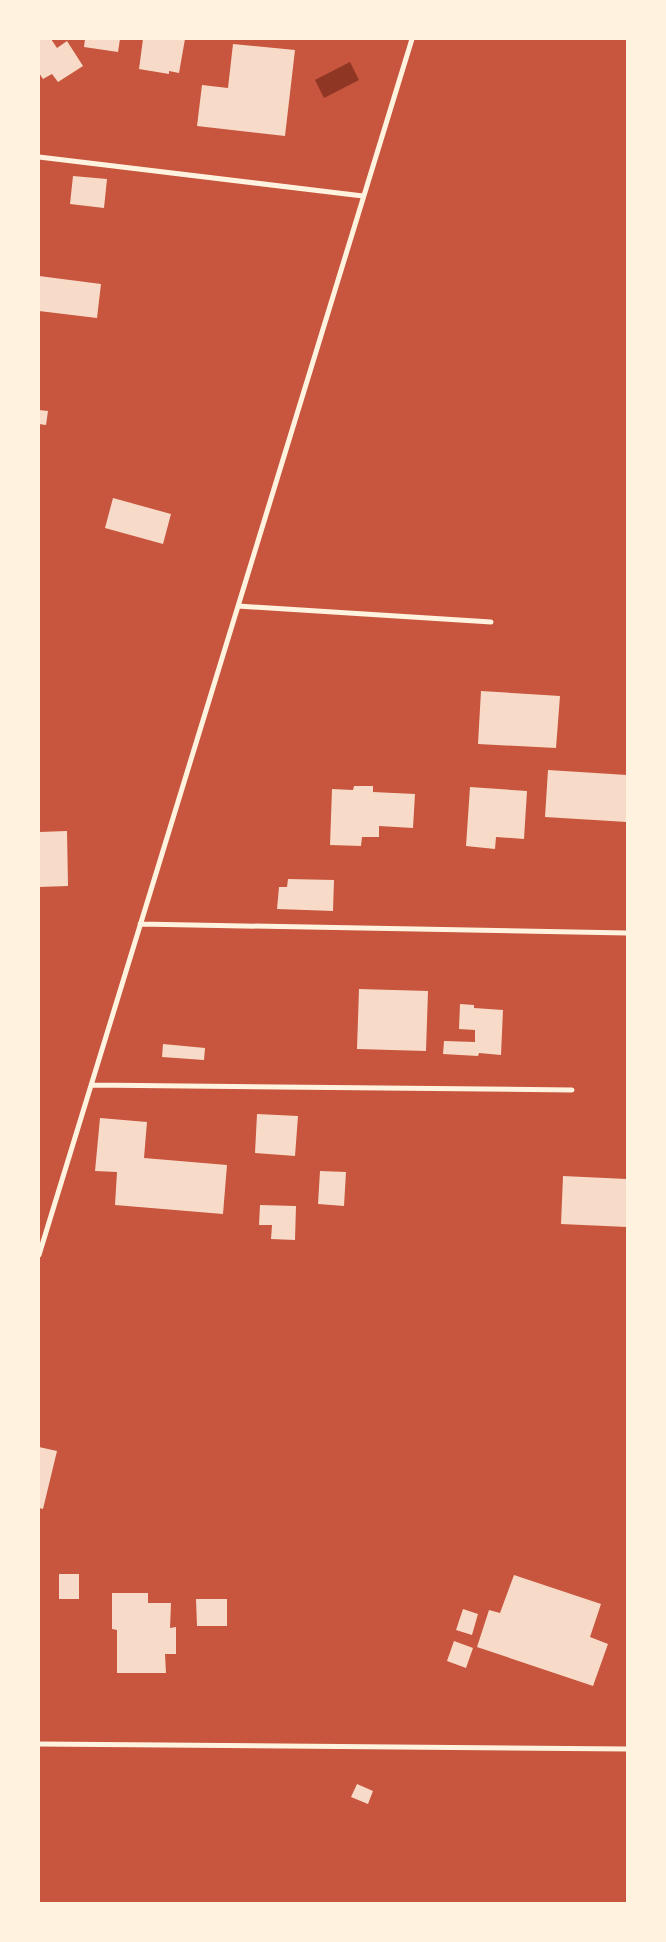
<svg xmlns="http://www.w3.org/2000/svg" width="666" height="1942" font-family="Roboto,sans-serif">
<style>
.water{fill:#8f3625}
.building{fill:#f7dbc8}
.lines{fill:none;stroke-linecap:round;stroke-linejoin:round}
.minor{stroke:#fff3e0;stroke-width:5}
</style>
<rect width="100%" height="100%" fill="#c8553d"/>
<path class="water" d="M350 62 359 80 324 98 315 80Z"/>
<path class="building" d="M39 39H51L57 48 67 41 83 66 58 82 52 74 43 79 39 73Z
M85 39H120L118 52 84 47Z
M143 39H185L179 73 169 71V74L139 69Z
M233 44 295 50 285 136 197 126 202 85 228 88Z
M73 176 107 179 104 208 70 204Z
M39 276 101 284 97 318 39 311Z
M39 410 48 411 46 425 39 424Z
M113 498 171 514 163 544 105 528Z
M481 691 560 696 556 748 478 744Z
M548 770 627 775V822L545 817Z
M354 786H373V792L415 794 413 828 379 826V837H362L361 846 330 845 332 789 353 790Z
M470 787 527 791 524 839 496 837 495 849 466 846Z
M67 831 68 886 39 887V832Z
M288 879 334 880 333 911 277 909 279 887H287Z
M359 989 428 991 426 1051 357 1049Z
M460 1004 474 1005V1008L503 1010 501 1055 479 1053 478 1056 443 1054 444 1041 475 1042V1030L459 1029Z
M163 1044 205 1048 204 1060 162 1057Z
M257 1114 298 1116 295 1156 255 1153Z
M100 1118 147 1122 144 1158 227 1165 223 1214 115 1205 117 1172 95 1171Z
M320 1171 346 1172 344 1206 318 1204Z
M563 1176 627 1179V1227L561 1224Z
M260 1205 296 1206 295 1240 271 1239 272 1225H259Z
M39 1447 57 1451 43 1509 39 1508Z
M59 1574H79V1599H59Z
M514 1575 601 1604 590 1637 608 1644 593 1686 477 1647 489 1610 500 1613Z
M112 1593H148V1603H171L170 1628 176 1627V1654H165L166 1673H117V1630L112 1629Z
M196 1599H227V1626H197Z
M463 1609 478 1614 472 1635 456 1630Z
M454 1641 473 1648 466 1668 447 1661Z
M357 1784 373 1791 368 1804 351 1797Z"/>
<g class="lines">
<path class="minor" d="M39 157 363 196
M238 606 491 622
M140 924 627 933
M91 1085 572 1090
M39 1255 412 39
M39 1744 627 1749"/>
</g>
<rect width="666" height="1942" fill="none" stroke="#fff3e0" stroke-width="80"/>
</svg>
